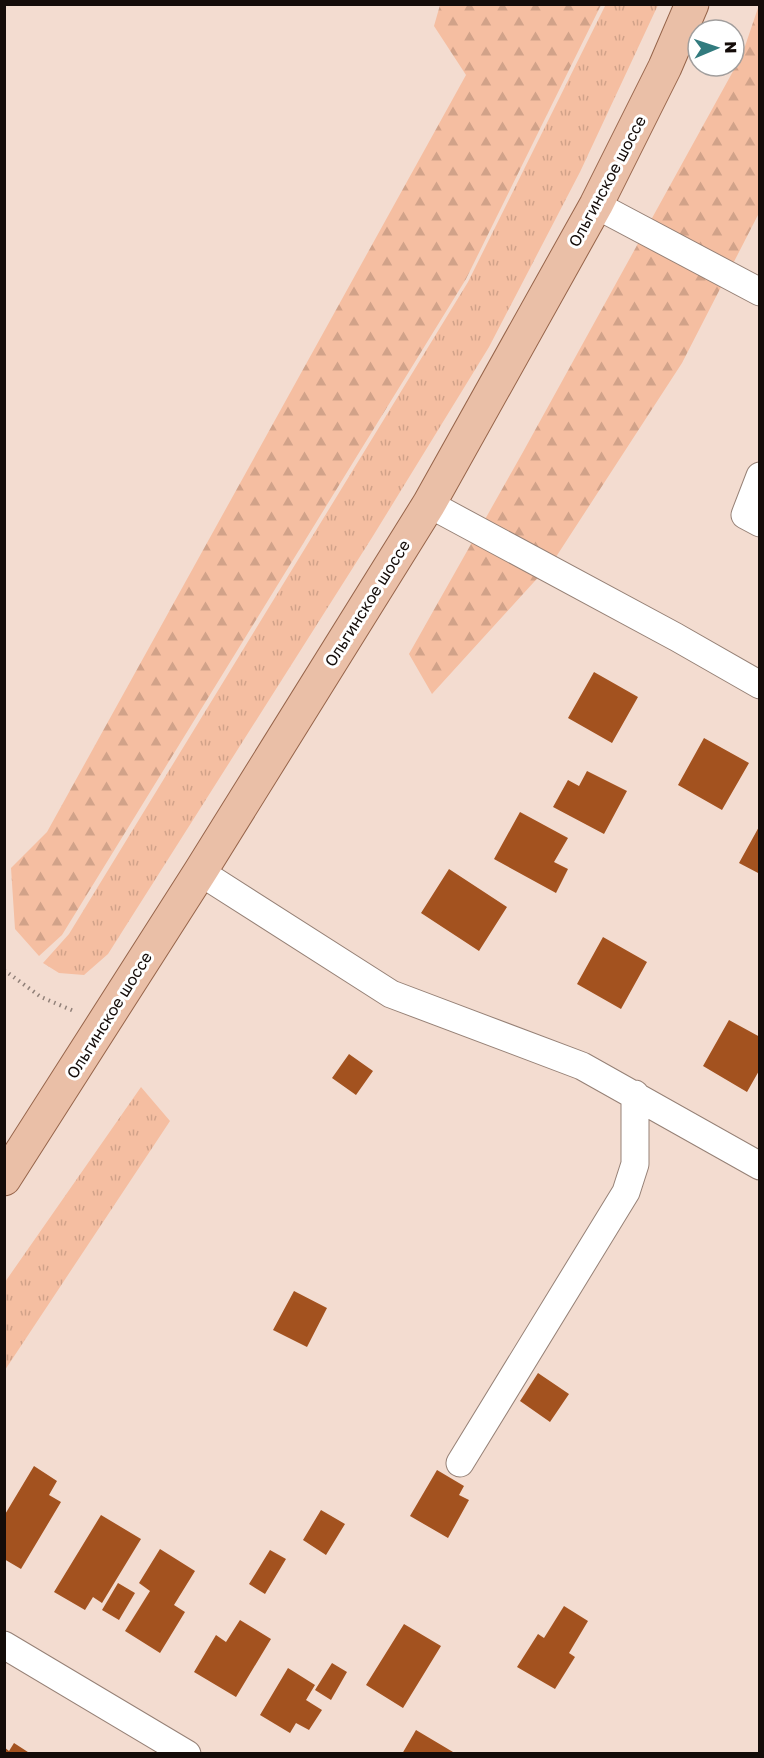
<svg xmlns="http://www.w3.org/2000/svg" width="764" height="1758" font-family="'Golos Text',sans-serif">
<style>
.grass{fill:url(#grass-tufts)}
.forest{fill:url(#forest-firs)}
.building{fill:#a3521f}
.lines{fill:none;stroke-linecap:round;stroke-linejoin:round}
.minor-casing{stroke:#968176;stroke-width:29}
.major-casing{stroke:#96644a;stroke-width:35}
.path{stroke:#918179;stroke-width:4;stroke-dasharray:1.5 4.5;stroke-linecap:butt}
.minor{stroke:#fff;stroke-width:27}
.major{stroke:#eabfa7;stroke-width:33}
.labels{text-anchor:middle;stroke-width:6;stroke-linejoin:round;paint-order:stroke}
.street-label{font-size:16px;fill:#140c09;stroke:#fff}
</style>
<defs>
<pattern id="grass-tufts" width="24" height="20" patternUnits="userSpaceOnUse" patternTransform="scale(1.5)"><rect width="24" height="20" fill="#f5bea1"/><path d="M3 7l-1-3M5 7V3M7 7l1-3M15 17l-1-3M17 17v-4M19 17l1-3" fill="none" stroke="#d1a289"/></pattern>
<pattern id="forest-firs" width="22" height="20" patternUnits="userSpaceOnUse" patternTransform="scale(1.5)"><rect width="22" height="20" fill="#f5bea1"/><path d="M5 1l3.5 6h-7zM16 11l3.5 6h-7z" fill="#d1a289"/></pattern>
</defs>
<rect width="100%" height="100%" fill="#f3dcd0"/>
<path class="grass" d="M606 4 658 5 580 172 489 347 373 536 108 954 84 975 59 973 43 963 69 934 468 282Z
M141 1087 170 1121 5 1370V1282Z"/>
<path class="forest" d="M440 5H601L466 279 62 935 39 956 15 929 11 868 47 832 466 75 434 26Z
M759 5V213L682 363 554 560 432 694 409 654 523 452 742 55Z"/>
<path class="building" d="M594 672 638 697 612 743 568 718Z
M704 738 749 763 722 810 678 785Z
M587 771 627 791 604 834 553 807 568 780 579 786Z
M520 812 568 838 554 862 568 869 556 893 494 859Z
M760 825V874L739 863Z
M449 869 507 907 479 951 421 913Z
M603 937 647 962 621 1009 577 984Z
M729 1020 760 1037V1069L747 1092 703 1066Z
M349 1054 373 1071 356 1095 332 1078Z
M294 1291 327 1308 307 1347 273 1330Z
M538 1373 569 1394 550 1422 520 1401Z
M34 1466 57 1481 49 1495 61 1502 21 1569 4 1559V1516Z
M437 1470 464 1486 459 1495 469 1500 448 1538 410 1516Z
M321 1510 345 1524 326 1555 303 1540Z
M101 1515 141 1539 102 1603 93 1597 85 1610 54 1592Z
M160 1549 195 1571 174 1605 185 1612 160 1653 125 1631 150 1591 139 1583Z
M270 1550 286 1559 265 1594 249 1584Z
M118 1583 135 1593 119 1620 102 1610Z
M564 1606 588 1621 569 1653 575 1657 555 1689 517 1667 538 1634 544 1638Z
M240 1620 271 1639 236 1697 194 1672 216 1635 226 1642Z
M404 1624 441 1646 403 1708 366 1685Z
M332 1663 347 1672 331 1700 315 1690Z
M288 1668 315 1685 306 1700 322 1710 309 1730 296 1723 290 1733 260 1715Z
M416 1730 453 1752 452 1754H402Z
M14 1743 31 1754H4V1747L9 1751Z"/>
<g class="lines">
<defs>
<path id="minor" d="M596 205 760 292
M760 476 745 515 760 523
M429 504 676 637 760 685
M200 872 391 994 582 1066 760 1166
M460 1463 626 1192 635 1164V1094
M4 1645 187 1754"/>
<path id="major" d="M4 1179 200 872 429 504 596 205 665 67 692 4"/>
</defs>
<use href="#minor" class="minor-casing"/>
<use href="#major" class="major-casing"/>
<path class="path" d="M4 970 41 997 76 1012"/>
<use href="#minor" class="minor"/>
<use href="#major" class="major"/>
</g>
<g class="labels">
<g class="street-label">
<text transform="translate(607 181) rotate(-62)" y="6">Ольгинское шоссе</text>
<text transform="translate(367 603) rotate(-58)" y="6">Ольгинское шоссе</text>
<text transform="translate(109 1015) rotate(-58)" y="6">Ольгинское шоссе</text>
</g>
</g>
<rect width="764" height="1758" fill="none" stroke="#140c09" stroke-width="12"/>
<g transform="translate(716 48) rotate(88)"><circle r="28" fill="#ffffff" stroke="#a19e9d" stroke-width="1.5"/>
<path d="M0-4.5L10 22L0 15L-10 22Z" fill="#327b7e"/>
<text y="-9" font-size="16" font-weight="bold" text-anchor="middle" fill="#140c09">N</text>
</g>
</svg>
